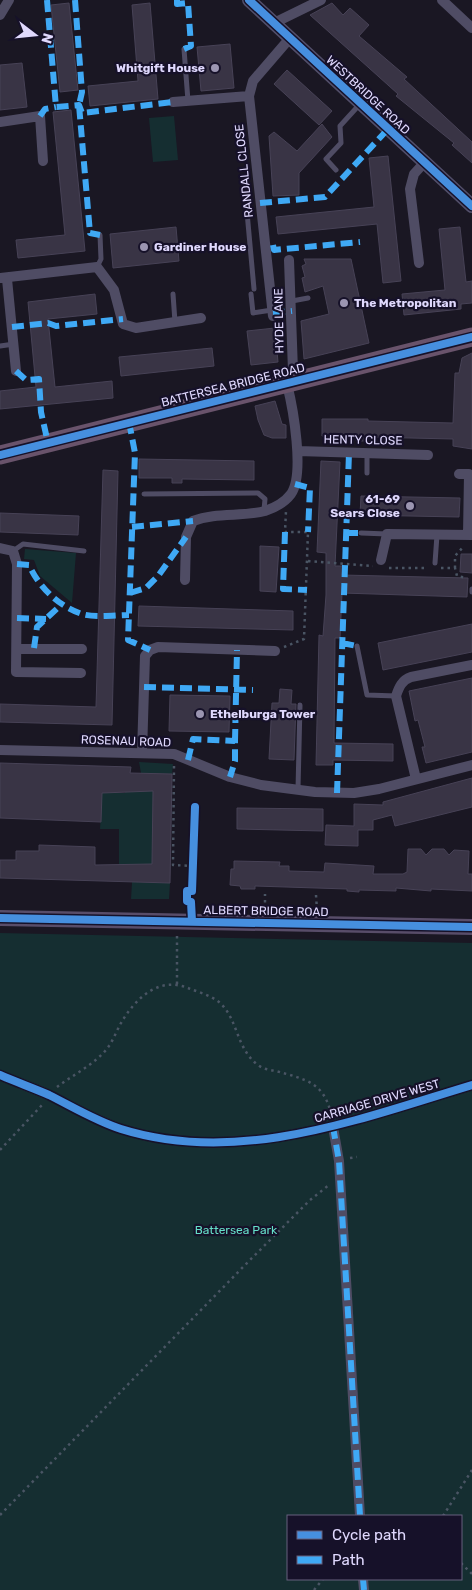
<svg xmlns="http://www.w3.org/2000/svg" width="472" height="1590" font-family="Rubik,sans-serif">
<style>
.green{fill:#152e31;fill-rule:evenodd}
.building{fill:#393445;stroke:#474256}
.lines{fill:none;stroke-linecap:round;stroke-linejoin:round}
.path{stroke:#4a5564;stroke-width:2.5;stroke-dasharray:2.5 4;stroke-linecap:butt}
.lane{stroke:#4f4c64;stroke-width:5}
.street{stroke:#4f4c64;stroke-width:10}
.secondary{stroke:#524f6a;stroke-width:14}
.primary{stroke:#584d69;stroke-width:16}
.highway{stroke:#69536b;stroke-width:19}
.quiet{stroke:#3fa9f5;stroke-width:6;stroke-dasharray:12 6;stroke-linecap:butt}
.cycleway-casing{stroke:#161129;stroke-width:11}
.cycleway{stroke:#468fdf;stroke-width:8}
.poi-dot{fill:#9b95b1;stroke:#161129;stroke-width:2}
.labels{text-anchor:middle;stroke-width:4.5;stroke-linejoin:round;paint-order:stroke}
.poi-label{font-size:12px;font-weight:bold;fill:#e0d9fe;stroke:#161129;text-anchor:start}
.street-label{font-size:12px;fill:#e0d9fe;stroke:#161129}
.park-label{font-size:12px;fill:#65dfc9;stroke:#161129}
</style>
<rect width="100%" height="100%" fill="#1a1723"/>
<path class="green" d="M174 116 178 160 153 162 149 118Z
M25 549 76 553 72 603 40 576 34 560 24 559Z
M139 762 173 764 172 774 141 773Z
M125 780 161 791 153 800 152 855 160 856V864H141L140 882 170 883 169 899H131L133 866 119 865V829H100L101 811 49 791 125 793Z
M0 933 472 943V1590H0ZM288 1516H461V1579H288Z"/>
<path class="building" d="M69 3 78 90 60 92 51 5Z
M150 3 158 99 90 106 88 86 138 81 132 5Z
M332 3 343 15 350 8 369 25 359 36 407 77 404 79 472 142V163L452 145 454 143 396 96 398 94 310 15Z
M230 44 234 88 201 91 197 47Z
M22 63 27 107 0 110V65Z
M287 70 332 111 319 125 274 84Z
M71 110 85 251 18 258 16 240 65 235 53 112Z
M322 124 332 137 299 173V195L273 196 269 136 274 132 297 151Z
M388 156 401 281 383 283 377 224 278 234 276 217 374 207 369 158Z
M176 227 179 261 113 268 110 234Z
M460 227 466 282 472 281V303L461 304V309L404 315 402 294 445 290 439 229Z
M304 259H351L369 343 304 359 301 321 329 314 323 286 305 292 302 278 305 277 302 266 306 264Z
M95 294 97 314 48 319 55 387 112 381 113 398 0 409V391L36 387 28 302Z
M275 328 278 362 251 365 247 331Z
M212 348 214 366 121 376 119 357Z
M472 353V449L453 446V439L368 437V441H356V437L322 436V419H368V421L453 423 455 373H459L462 358Z
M275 401 282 424 286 425V438H272L264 435 258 420 255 406Z
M139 459 254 461V480L182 479V483H172V478H139Z
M321 461 340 462 335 566H343L342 575 468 578 467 597 342 593 340 638H335L334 743 393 744V761L333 760V765H316L319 635 323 636 326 595V553L317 552Z
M103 470 118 471 112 725 0 722V704L96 707Z
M361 496 460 498 459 517 360 515Z
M0 513 79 516 78 535 0 532Z
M260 546 279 547 276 592 260 591Z
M461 554H472V573L460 572Z
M139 606 293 611V630L138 626Z
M472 624V652L383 670 378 643Z
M472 678V752L426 763 422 747H425L418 720 415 721 409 691Z
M280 689 292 690 291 704H296L294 760 269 759 272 703H279Z
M170 695 230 696 229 732 169 731Z
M0 763 131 767 130 773 172 774 170 883 0 878V860H16V851H39V845L95 847V865L152 864 153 791 102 793 101 822 0 818Z
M472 778V807L395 826 392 815 373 820V830H358V846L325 845 326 825 354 826V804L383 805V802Z
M237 808 323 809V831L237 829Z
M408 849H421L426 855 432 849H444L449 855 454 850 469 851 468 874H472V891L431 889V891L396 888V891L359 890V892L347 891V889L255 886V889H241L240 886 230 885 231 869H234V861L280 862 279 866H289V871L324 872 325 863 374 866 373 874H403L407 872Z"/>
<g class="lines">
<path class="path" d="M308 561 373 566
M389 568H428
M441 568H455L457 576 467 578
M455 568V556L464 546
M284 647 304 639 308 532H285L286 511
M174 766 173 865 193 866
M316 895 317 910
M191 902 192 891
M265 909V894
M177 984V935
M57 1087C73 1075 93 1065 106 1050 112 1043 116 1032 121 1023 135 999 158 976 188 988 198 992 210 995 219 1002 238 1018 236 1049 258 1065 263 1069 270 1070 276 1071 304 1079 325 1082 331 1115
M0 1150 43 1104
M350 1158 357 1157
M0 1515 247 1263 310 1200 329 1185
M443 1516 472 1470
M461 1563 472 1574
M314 1590 323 1579"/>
<path class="lane" d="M184 49 188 101
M336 170 326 159 341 143 340 126 360 104
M247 212 254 289
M97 267 101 259 100 235
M173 294 175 322
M251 294 253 313 272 310
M292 301 308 298
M0 346 14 344
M367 473V453
M144 494 258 493 265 499 264 510
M361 533 387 534
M13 551 23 544 84 551
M435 563 437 535
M472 589V592
M357 646 367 695 396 696
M298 789 300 705"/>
<path class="street" d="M442 0 472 28
M0 15 9 0
M274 23 321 0
M173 102 249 96
M0 122 40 116 43 161
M289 260 293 371 295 382
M419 263 410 189 414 174 424 163
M0 278 97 267 114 290 123 324 136 328 201 318
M7 279 16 371
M273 316 249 96 253 81 290 38
M298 451 428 455
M459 474H469L468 535
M0 548 13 551 17 564 16 672 81 673
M381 560 387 534 472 535
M185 580 186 537 193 521C216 512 242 517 265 511 274 508 285 502 291 494 305 474 293 408 287 384
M17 649H82
M0 750 174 754 230 777 261 785 315 792 354 793 379 789 472 765
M142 753 145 656 150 650 158 647 275 651
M416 779 396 696C399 687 402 680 411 677L472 665
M0 1075C16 1082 33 1088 49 1095 73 1107 96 1121 121 1129 239 1166 359 1119 472 1085
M333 1127 339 1161 360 1516
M363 1579 364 1590"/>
<path class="secondary" d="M249 0 472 206"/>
<path class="primary" d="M0 918 472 927"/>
<path class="highway" d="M0 455 472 337"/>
<path class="quiet" d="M47 0 56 107 79 105 82 113 173 102
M75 0 82 92 79 105 90 233 100 235
M177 0V4L188 3 191 46 184 49
M40 116 45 109 56 107
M260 203 325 197 388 129
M273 245 274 250 360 242
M273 313 292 311
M12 327 48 323 56 326 123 319
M16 371 26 380 39 379 41 412 48 443
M129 422 135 453 128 640 150 650
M295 484 310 488 308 532
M132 527 193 521
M285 532 283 589 307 590
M346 533H361
M17 564 29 565C39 587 58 606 82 614 95 618 115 615 129 615
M130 593 146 588 158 576 186 537
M17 618 46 619
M342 643 357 646
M34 648 37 627 61 605
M144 687 253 690
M235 741 237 650
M188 760 193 739 235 741V761L230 777
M337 793 349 453
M333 1127 339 1161 360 1516
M363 1579 364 1590"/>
<defs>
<path id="cycleway" d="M249 0 472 206
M0 455 472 337
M0 918 472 927
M192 921 191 902 187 901V891H192L195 807
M0 1075C16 1082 33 1088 49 1095 73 1107 96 1121 121 1129 239 1166 359 1119 472 1085"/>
</defs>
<use href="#cycleway" class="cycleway-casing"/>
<use href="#cycleway" class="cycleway"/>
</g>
<g class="poi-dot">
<circle cx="215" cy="68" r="5"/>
<circle cx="144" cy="247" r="5"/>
<circle cx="344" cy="303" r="5"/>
<circle cx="410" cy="506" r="5"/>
<circle cx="200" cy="714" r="5"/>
</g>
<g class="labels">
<g class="poi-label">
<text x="205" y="72" text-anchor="end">Whitgift House</text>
<text x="154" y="251">Gardiner House</text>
<text x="354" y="307">The Metropolitan</text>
<text x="400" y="503" text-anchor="end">61-69<tspan x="400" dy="14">Sears Close</tspan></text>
<text x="210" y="718">Ethelburga Tower</text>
</g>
<g class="street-label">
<text transform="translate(368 95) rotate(43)" y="4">WESTBRIDGE ROAD</text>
<text transform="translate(244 171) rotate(-96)" y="4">RANDALL CLOSE</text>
<text transform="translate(279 321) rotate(-91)" y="4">HYDE LANE</text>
<text transform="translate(233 385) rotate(-14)" y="4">BATTERSEA BRIDGE ROAD</text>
<text transform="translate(363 440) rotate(1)" y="4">HENTY CLOSE</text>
<text transform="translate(126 741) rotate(2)" y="4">ROSENAU ROAD</text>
<text transform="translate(266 911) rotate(1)" y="4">ALBERT BRIDGE ROAD</text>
<text transform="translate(377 1101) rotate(-16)" y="4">CARRIAGE DRIVE WEST</text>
</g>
<g class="park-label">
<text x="236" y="1234">Battersea Park</text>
</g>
</g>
<rect x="287" y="1515" width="175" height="65" fill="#161129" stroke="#67617e"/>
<rect x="297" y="1531" width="25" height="8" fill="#468fdf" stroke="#67617e"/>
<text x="332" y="1540" font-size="15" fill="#e0d9fe">Cycle path</text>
<rect x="297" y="1556" width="25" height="8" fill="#3fa9f5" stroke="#67617e"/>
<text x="332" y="1565" font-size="15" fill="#e0d9fe">Path</text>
<g transform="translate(35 35) rotate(106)" stroke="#161129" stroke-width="4" paint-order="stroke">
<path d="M0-4L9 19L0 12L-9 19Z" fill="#e0d9fe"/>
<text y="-8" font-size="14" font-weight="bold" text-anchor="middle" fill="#e0d9fe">N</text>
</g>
</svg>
